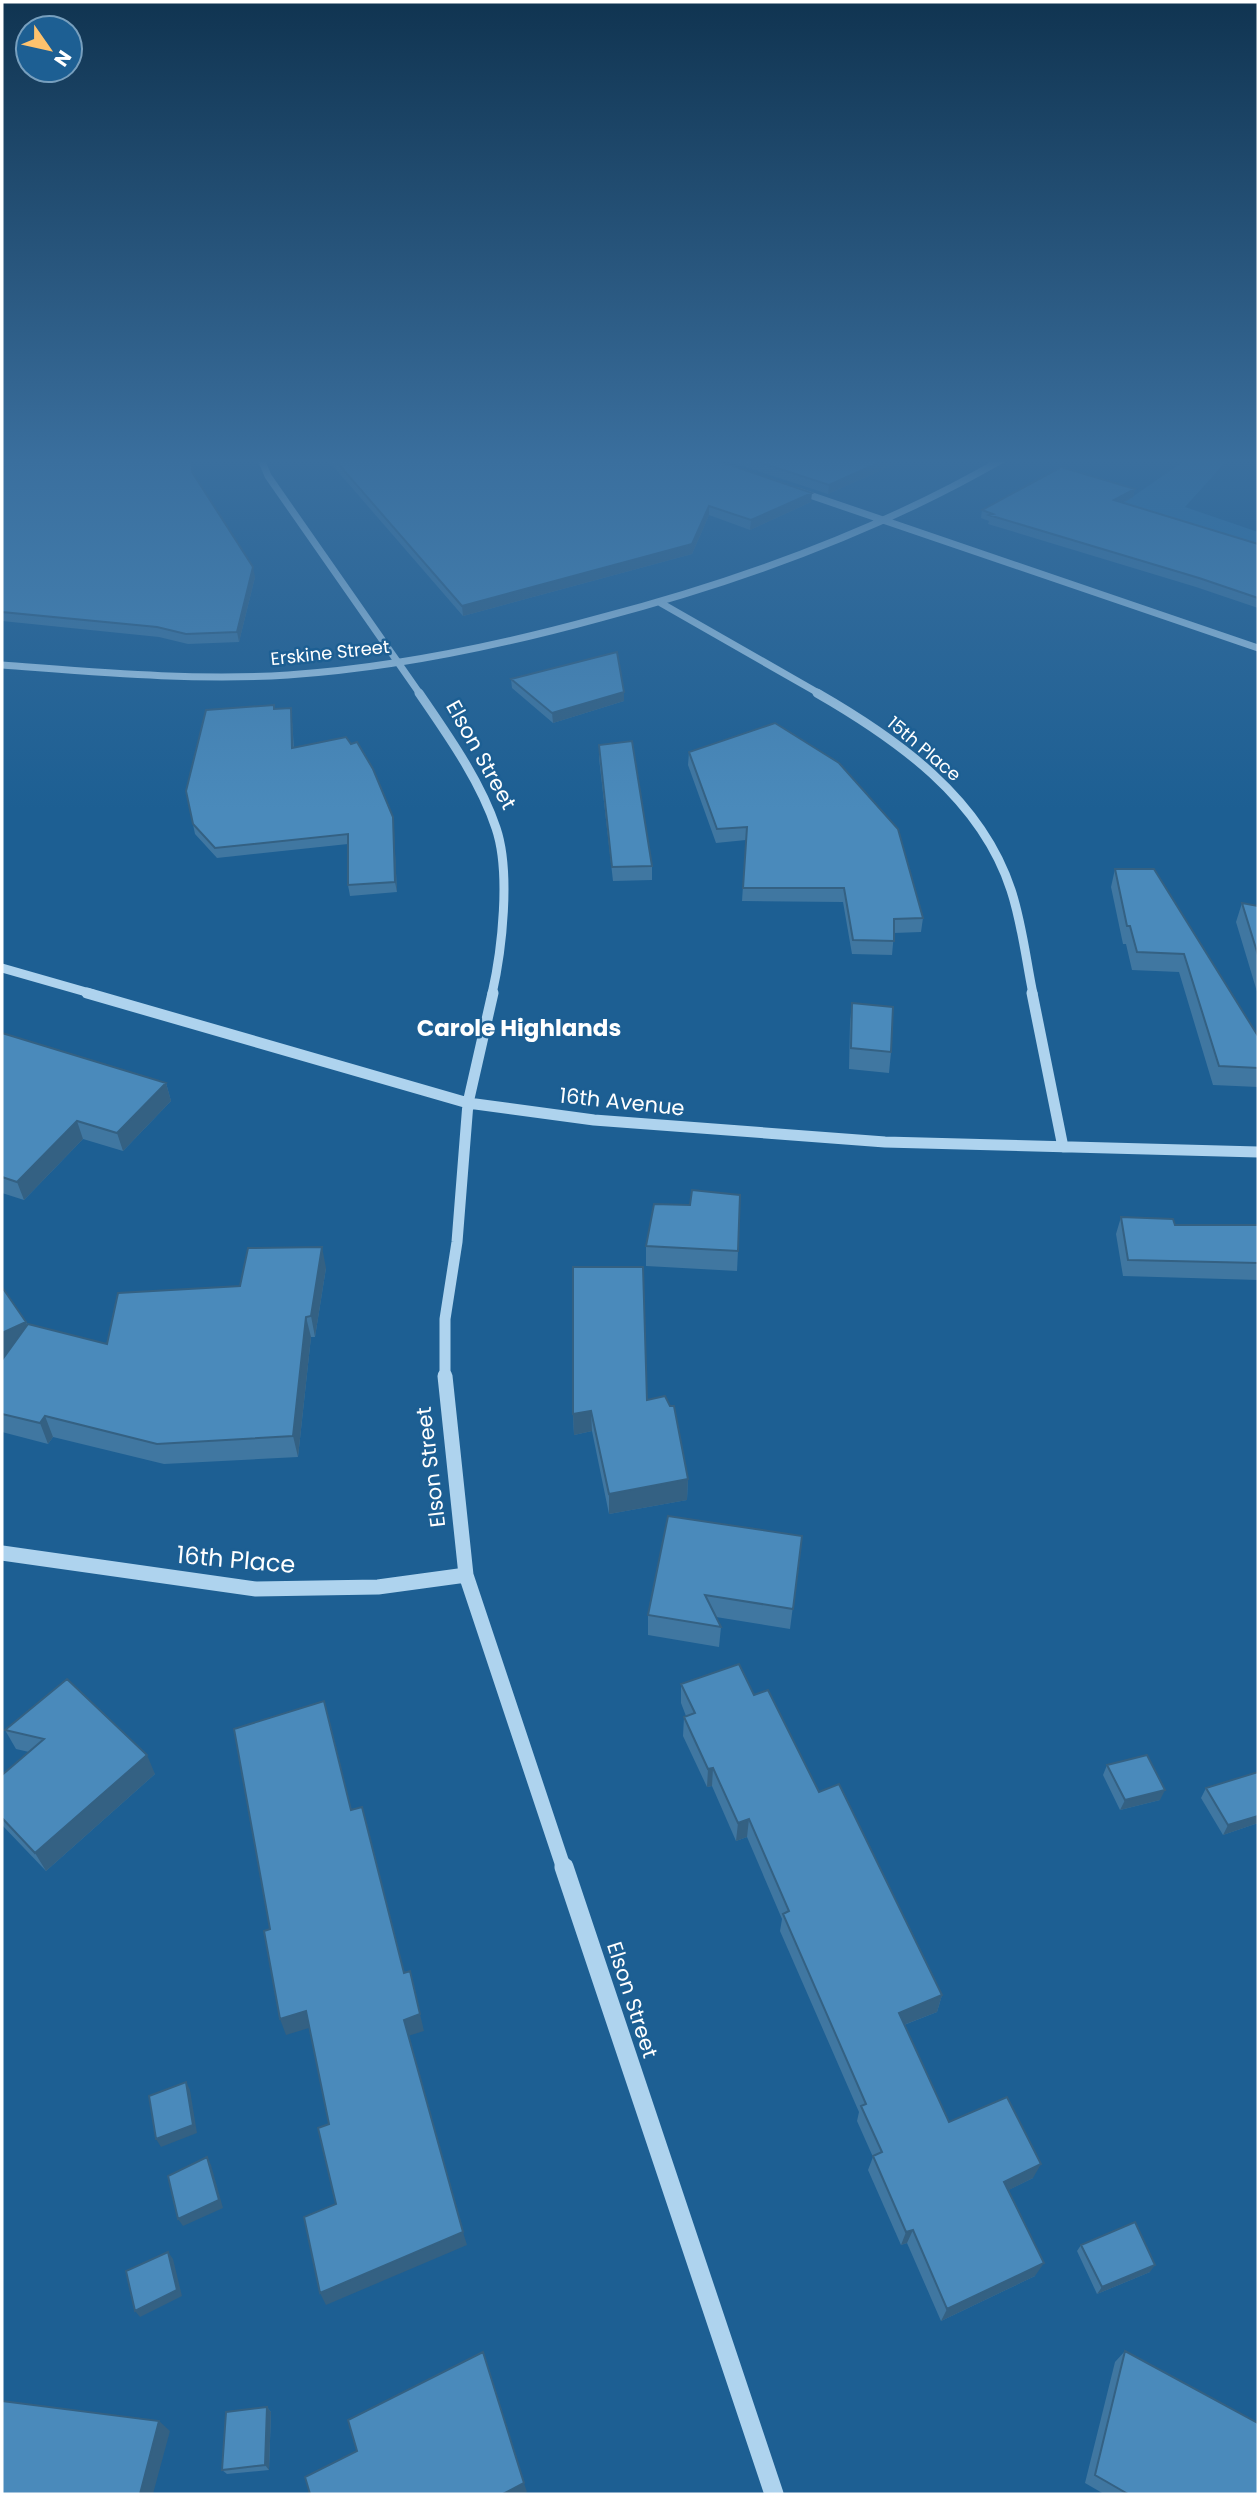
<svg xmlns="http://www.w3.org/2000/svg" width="1260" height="2496" font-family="Poppins,sans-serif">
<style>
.green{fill:#2d78af}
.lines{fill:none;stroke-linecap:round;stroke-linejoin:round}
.minor-far4{stroke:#aed3ee;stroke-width:7}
.minor-far3{stroke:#aed3ee;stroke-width:9}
.minor-far2{stroke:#aed3ee;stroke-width:11}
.minor-far1{stroke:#aed3ee;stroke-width:15}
.minor{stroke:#aed3ee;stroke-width:19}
.wall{fill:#4077a1}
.shaded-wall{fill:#346183}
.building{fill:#4a8abb;stroke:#346183;stroke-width:2}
.labels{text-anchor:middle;stroke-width:5;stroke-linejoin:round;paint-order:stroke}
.far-street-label{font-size:18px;fill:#fff;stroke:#1d5f93}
.street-label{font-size:21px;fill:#fff;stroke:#1d5f93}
.neighbourhood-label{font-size:23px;font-weight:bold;fill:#fff;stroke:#1d5f93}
.near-street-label{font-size:24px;fill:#fff;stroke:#1d5f93}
</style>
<rect width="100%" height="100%" fill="#1d5f93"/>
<path class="green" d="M1187 459H1228L1185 507 1258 532V552L1118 507Z"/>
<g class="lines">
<path class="minor-far4" d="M261 459 268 476 420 694
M798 491 1258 648
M659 602 820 694
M2 665C97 672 192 681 288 675 393 668 498 646 600 618 741 581 877 532 1003 459"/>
<path class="minor-far3" d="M419 693C447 734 480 780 496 828 511 872 502 950 492 994
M817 693C897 739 981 798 1011 890 1022 923 1026 960 1033 994
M2 968 93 994"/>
<path class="minor-far2" d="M87 993 468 1103 594 1120 885 1142 1258 1152
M1032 993 1063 1147
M445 1378V1319L457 1242 468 1103 493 993"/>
<path class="minor-far1" d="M445 1376 466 1575 564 1869
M2 1553 256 1589 378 1587 466 1575"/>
<path class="minor" d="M564 1867 774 2494"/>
</g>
<path class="wall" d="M6 459H193V474L255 577 239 642 188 644 159 637 2 621V477Z
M327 459H713L811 502 750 530 709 515 692 554 463 616Z
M721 459H906L828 494Z
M1135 489 1133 497 1123 503 1258 544V608L1196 587 988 524 989 521 981 518 982 510Z
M511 679 624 692V701L553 723 512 688Z
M291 708 294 748 393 817 397 892 350 896 348 885V844L217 858 195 834 186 791 274 709Z
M599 745 652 866V880L613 881 599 758Z
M689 752 923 918 921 932 894 933 892 955 852 954 843 902 742 901 746 840 716 843 688 765Z
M1115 869 1258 1036V1087L1213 1085 1179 972 1132 970 1126 944H1123L1111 887Z
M1242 903 1258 906V995L1236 922Z
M852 1003 891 1052 889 1073 849 1069 850 1023Z
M2 1033 166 1083 171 1101 123 1151 83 1139 24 1200 2 1193Z
M1121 1217 1175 1225H1258V1280L1123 1276 1116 1234Z
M646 1246 738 1251 737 1271 646 1266Z
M326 1268 315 1337H311L298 1457 164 1464 53 1437 48 1444 2 1432V1360L26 1322 28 1325 107 1344 240 1286Z
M647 1400 688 1479 687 1500 609 1514 592 1431 574 1435 573 1414Z
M802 1536 790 1629 716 1617 721 1627 719 1647 648 1635V1615Z
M67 1679 155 1774 46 1871 2 1825V1775L29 1752 16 1749 5 1730Z
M681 1684 754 1695 819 1792 942 1995 937 2012 904 2025 949 2122 1033 2178 1008 2190 1035 2276 941 2321 907 2243 901 2245 868 2170 873 2157 857 2121 859 2112 780 1931 782 1919 747 1837 736 1841 712 1786 707 1787 683 1736 684 1717 686 1716 681 1703Z
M1107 1765 1160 1800 1120 1810 1103 1775Z
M1258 1772V1823L1223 1835 1201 1798 1206 1788Z
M1081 2245 1150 2272 1097 2294 1077 2251Z
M1125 2351 1258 2494H1104L1085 2483 1115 2362Z
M267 2407 271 2412 269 2470 227 2474 222 2470Z"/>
<path class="shaded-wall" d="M887 459H906L828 494 829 485Z
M1135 489 1133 497 1112 508 1114 500Z
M812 493 811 502 750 530 751 520Z
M709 506V515L692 554 463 616 462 606Z
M253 567 255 577 239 642 237 632Z
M624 692V701L553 723 552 713Z
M291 708 292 718 294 758 292 748Z
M393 817 394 827 397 892 395 882Z
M166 1083 171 1101 123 1151 117 1133Z
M77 1121 83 1139 24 1200 17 1182Z
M322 1247 326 1268 315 1337 311 1316Z
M306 1317 311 1337 298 1457 293 1436Z
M26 1322 34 1343 2 1358V1333Z
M591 1411 592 1431 574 1435 573 1414Z
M45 1416 53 1437 48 1444 40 1423Z
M688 1479 687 1500 609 1514V1494Z
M147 1755 155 1774 46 1871 35 1853Z
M713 1768 712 1786 707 1787 708 1769Z
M1165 1790 1160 1800 1120 1810 1125 1800Z
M1258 1816V1823L1223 1835 1228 1825Z
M749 1819 747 1837 736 1841 738 1823Z
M410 1971 424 2031 408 2036 404 2020Z
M942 1995 937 2012 893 2029 899 2013Z
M306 2011 312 2027 286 2035 280 2019Z
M186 2082 190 2090 197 2133 161 2147 156 2139Z
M207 2157 211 2165 223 2208 183 2226 178 2219Z
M1041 2164 1033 2178 997 2196 1004 2182Z
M913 2230 907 2243 901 2245 906 2232Z
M463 2232 467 2245 326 2305 320 2293Z
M168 2252 173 2259 182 2296 140 2317 135 2311Z
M1044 2263 1035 2276 941 2321 947 2309Z
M1155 2265 1150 2272 1097 2294 1102 2287Z
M267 2407 271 2412 269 2470 265 2465Z
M159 2421 170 2431 153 2494H140Z
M524 2483 527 2492 523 2494H503Z"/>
<path class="building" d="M6 459H192V472L253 567 237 632 186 634 157 627 2 612V477Z
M334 459H713L812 493 751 520 709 506 692 544 462 606Z
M749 459H887L829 485Z
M1061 467 1135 489 1114 500 1258 544V598L1199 578 989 515 993 514 982 510Z
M617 652 624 692 552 713 511 679Z
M274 705V709L291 708 292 748 346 737 351 744 357 742 373 769 393 817 395 882 348 885V834L215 848 193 824 186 791 206 710Z
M775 723 839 763 898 829 923 918 894 919V941L853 940 844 888H743L747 827 717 829 689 752Z
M632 741 652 866 612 867 599 745Z
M1115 869H1154L1258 1036V1068L1219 1066 1184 954 1137 952 1130 926H1127Z
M1242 903 1258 906V955Z
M852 1003 893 1007 891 1052 851 1048Z
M2 1033 166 1083 117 1133 77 1121 17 1182 2 1177Z
M692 1190 740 1195 738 1251 646 1246 654 1204 690 1205Z
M1121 1217 1173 1219 1175 1225H1258V1263L1128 1260Z
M322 1247 311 1316 306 1317 293 1436 157 1444 45 1416 40 1423 2 1414V1360L28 1324 107 1344 118 1293 240 1286 248 1248Z
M573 1267H643L647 1400 665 1396 670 1406H674L688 1479 609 1494 591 1411 573 1414Z
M2 1287 26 1322 2 1333Z
M668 1516 802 1536 793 1609 705 1595 721 1627 648 1615Z
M739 1664 754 1695 768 1690 819 1792 839 1784 942 1995 899 2013 949 2122 1007 2097 1041 2164 1004 2182 1044 2263 947 2309 913 2230 906 2232 873 2156 882 2152 861 2106 866 2104 783 1914 789 1911 749 1819 738 1823 713 1768 708 1769 684 1717 695 1713 681 1684Z
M67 1679 147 1755 35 1853 2 1818V1775L44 1739 5 1730Z
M324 1701 351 1810 362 1807 404 1973 410 1971 420 2014 404 2020 463 2232 320 2293 304 2217 336 2204 318 2128 329 2124 306 2011 280 2019 264 1931 270 1929 234 1729Z
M1147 1755 1165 1790 1125 1800 1107 1765Z
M1258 1772V1816L1228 1825 1206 1788Z
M186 2082 193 2125 156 2139 149 2096Z
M207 2157 219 2200 178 2219 168 2176Z
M1135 2222 1155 2265 1102 2287 1081 2245Z
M168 2252 177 2290 135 2311 126 2271Z
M1125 2351 1258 2423V2494H1128L1095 2475Z
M483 2352 524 2483 503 2494H310L305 2477 357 2451 348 2420Z
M2 2401 159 2421 140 2494H2Z
M267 2407 265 2465 222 2470 226 2412Z"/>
<linearGradient id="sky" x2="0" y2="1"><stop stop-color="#103451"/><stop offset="0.57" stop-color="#3a6f9e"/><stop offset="1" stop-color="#3a6f9e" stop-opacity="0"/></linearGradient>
<rect width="1260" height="809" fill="url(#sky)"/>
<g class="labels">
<g class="far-street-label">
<text transform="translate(330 653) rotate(-6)" y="6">Erskine Street</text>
<text transform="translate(924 749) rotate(40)" y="6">15th Place</text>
</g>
<g class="street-label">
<text transform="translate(481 755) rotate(61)" y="7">Elson Street</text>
<text transform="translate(622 1102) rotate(6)" y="7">16th Avenue</text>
<text transform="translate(431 1467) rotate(-97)" y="7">Elson Street</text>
<text transform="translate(632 2000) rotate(72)" y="7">Elson Street</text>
</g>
<g class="neighbourhood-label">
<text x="519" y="1036">Carole Highlands</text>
</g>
<g class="near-street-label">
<text transform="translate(236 1560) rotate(5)" y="8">16th Place</text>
</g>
</g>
<rect width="1260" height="2496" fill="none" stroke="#ffffff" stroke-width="7"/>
<g transform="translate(49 49) rotate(124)"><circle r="33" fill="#1d5f93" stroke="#779fbe" stroke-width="2"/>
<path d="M0-5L12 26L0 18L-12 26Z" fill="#fec26d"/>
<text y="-10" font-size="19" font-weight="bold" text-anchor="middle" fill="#ffffff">N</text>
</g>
</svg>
